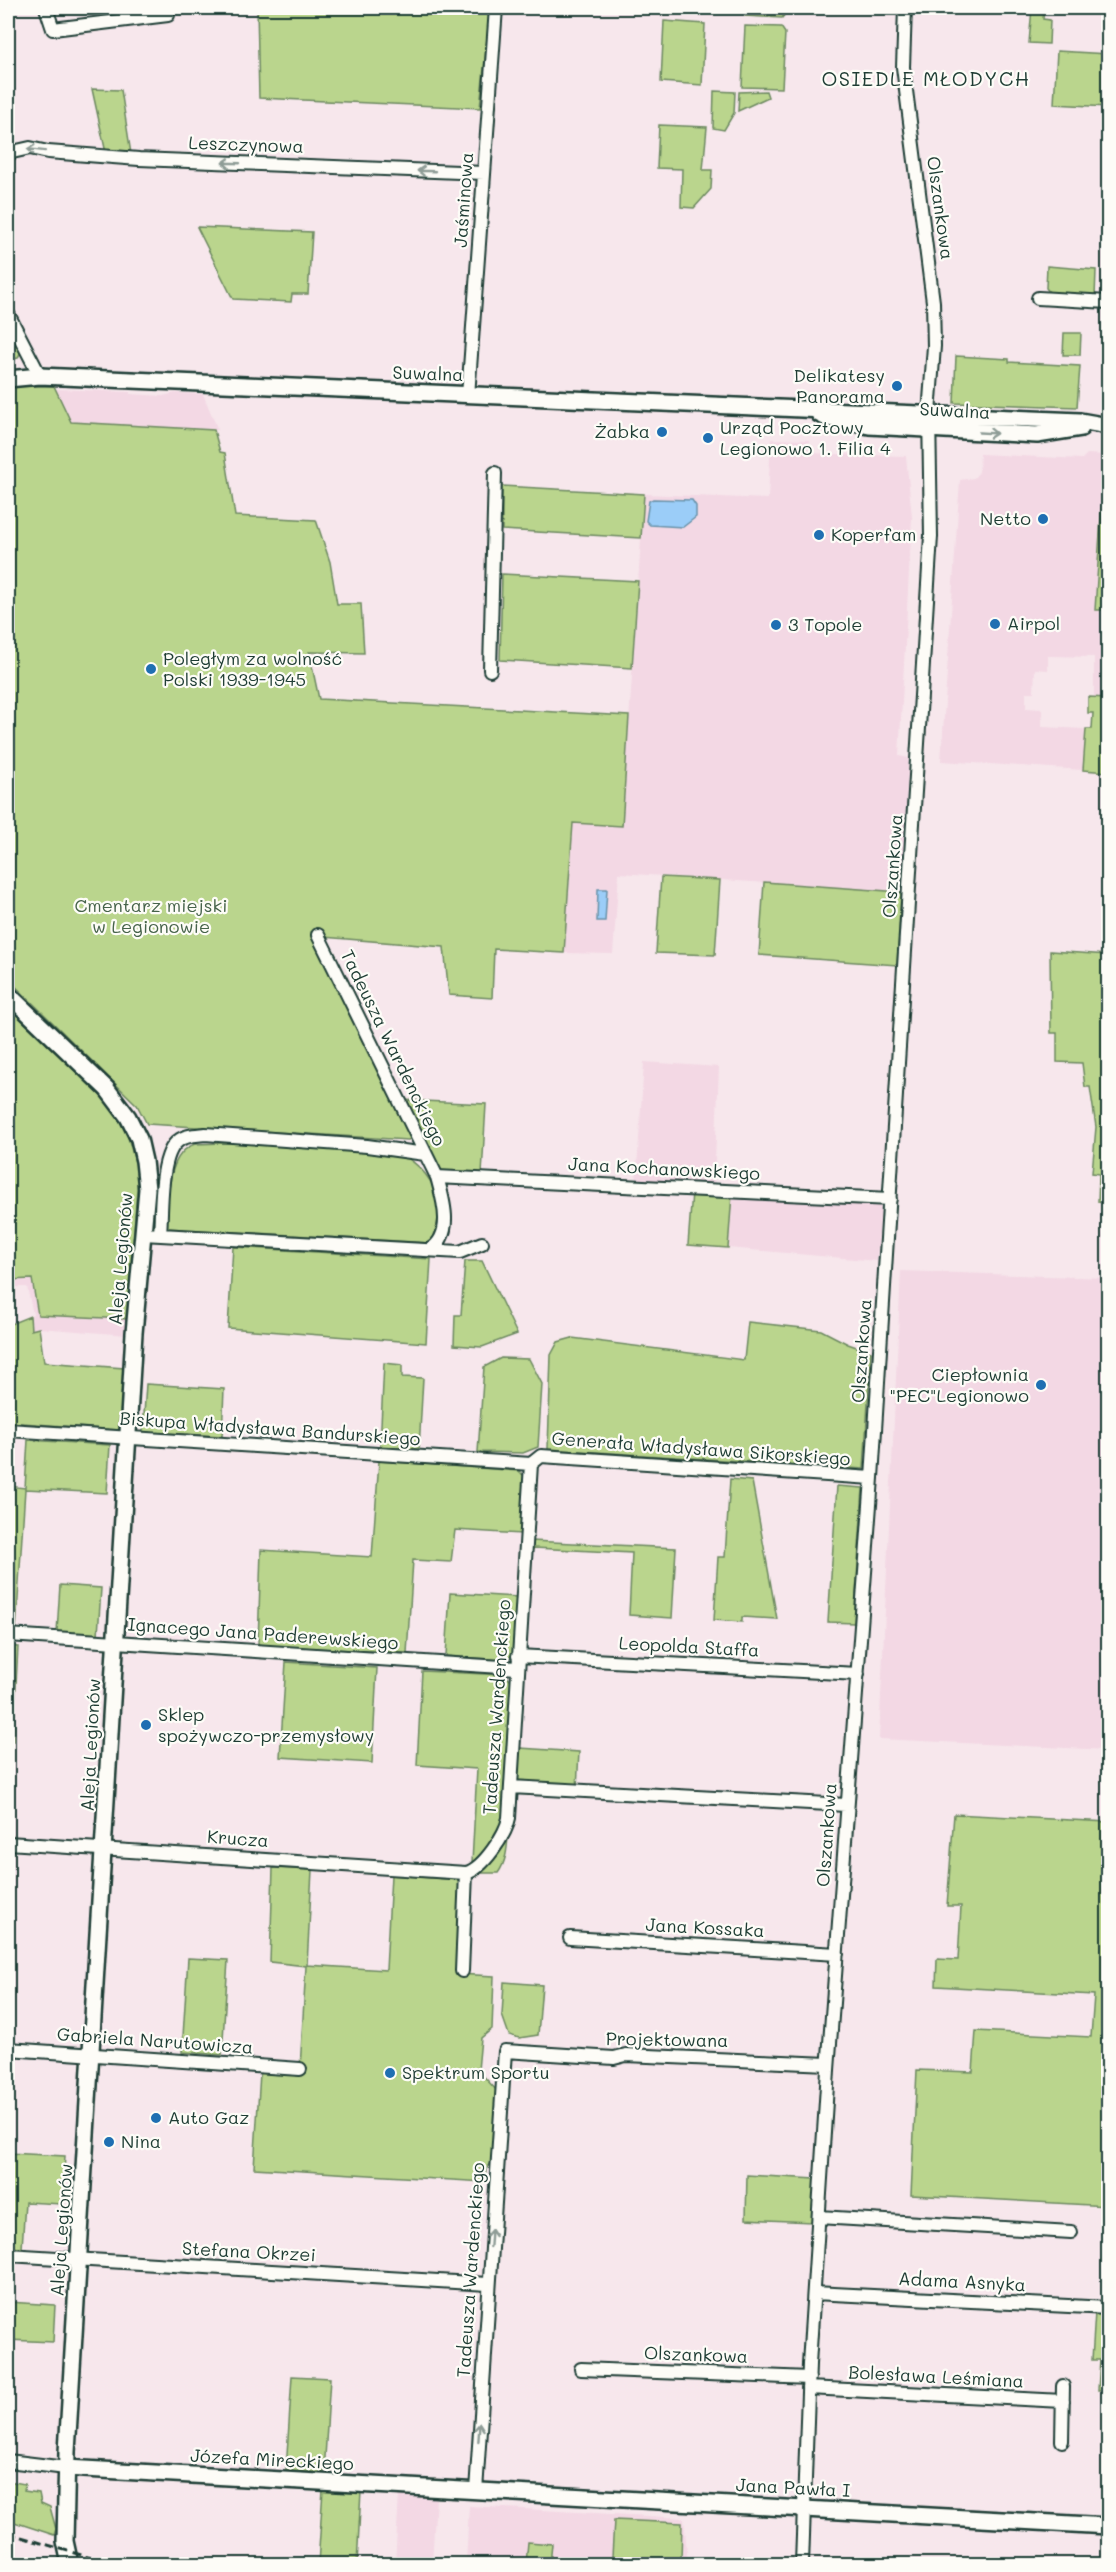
<svg xmlns="http://www.w3.org/2000/svg" width="1116" height="2572" font-family="Mali,sans-serif">
<style>
.built{fill:#f3d8e4}
.green{fill:#bad58d;stroke:#6c8960;stroke-width:1.5}
.water{fill:#9bcdf8;stroke:#6993aa;stroke-width:1.5}
.lines{fill:none;stroke-linecap:round;stroke-linejoin:round}
.minor-casing{stroke:#1f3d34;stroke-width:16}
.tertiary-casing{stroke:#1f3d34;stroke-width:20}
.minor{stroke:#fdfcf7;stroke-width:12}
.tertiary{stroke:#fdfcf7;stroke-width:15}
.rail{stroke:#1f3d34;stroke-width:3;stroke-dasharray:9 4.5;stroke-linecap:butt}
.oneway{stroke:#8e9c96}
.poi-dot{fill:#1f6fb2;stroke:#fdfcf7;stroke-width:2}
.labels{text-anchor:middle;stroke-width:4.5;stroke-linejoin:round;paint-order:stroke}
.street-label{font-size:18px;fill:#1f3d34;stroke:#fdfcf7}
.poi-label{font-size:18px;fill:#1f3d34;stroke:#fdfcf7;text-anchor:start}
.park-label{font-size:18px;fill:#46634a;stroke:#fdfcf7}
.neighbourhood-label{font-size:20px;letter-spacing:1.5px;fill:#1f3d34;stroke:#fdfcf7}
</style>
<rect width="100%" height="100%" fill="#f7e7ec"/>
<filter id="ink" filterUnits="userSpaceOnUse"><feTurbulence type="fractalNoise" baseFrequency=".0167" numOctaves="2"/><feDisplacementMap in="SourceGraphic" scale="12" xChannelSelector="R" yChannelSelector="G"/><feConvolveMatrix kernelMatrix="1 2 1 2 8 2 1 2 1" color-interpolation-filters="sRGB"/></filter>
<g filter="url(#ink)">
<path class="built" d="M55 389 130 392V394L163 396 175 393 203 394 218 430 71 422Z
M771 439 809 440 808 453 906 456 912 517 899 756 909 758 901 892 619 873 613 954 564 953 573 822 622 826 644 494 768 499Z
M980 454 1082 459 1087 454 1105 455 1095 609 1108 610V698L1094 697V657L1048 656V670L1035 669 1034 692H1026V708L1042 709V727L1086 729 1083 770 941 761 960 480 974 478 979 472Z
M644 1062 719 1067 714 1186 669 1181 661 1184H636Z
M732 1194 881 1202 877 1261 728 1248Z
M901 1271 1108 1278V1750L879 1739Z
M32 1279 38 1315 128 1319 127 1335 39 1328 31 1330 30 1316 33 1314 27 1287H8V1280Z
M399 2495 436 2497 432 2564H395Z
M469 2506 684 2518 688 2564H466Z"/>
<path class="green" d="M257 8H490L480 108 259 98Z
M746 8H787L786 13 782 18 745 16Z
M1032 8H1044L1043 19 1050 20 1049 44 1029 43Z
M664 21 705 24 702 85 661 82Z
M745 26 781 27 785 33 782 88 742 87Z
M1057 51 1108 54V107L1054 104Z
M92 89 121 90 131 154 106 153Z
M714 91 735 92 734 113 724 130 713 128Z
M766 91 768 97 738 111 739 92Z
M659 125 707 127 703 170H712L711 189 694 208 681 207 682 169 657 168Z
M197 227 312 232 308 294H292L291 302 233 299Z
M1047 266 1096 270 1095 297 1051 294 1046 288Z
M8 328 20 353 18 358 8 360Z
M1064 333H1081L1080 355H1063Z
M956 356 1009 359V362L1080 366 1077 407 954 403Z
M16 386H54L71 422 214 430 220 452 225 453 235 516 316 520 330 562 337 604H361L364 653 309 652 319 699 629 716 622 826 573 823 564 953 494 949 492 998 449 995 444 947 323 937 318 930 311 932 413 1138 408 1140 147 1124 137 1105 8 979V387Z
M1105 455 1108 456V610H1095Z
M502 486 644 494 641 538 502 530Z
M502 574 638 581 632 668 500 660Z
M1088 697 1108 698V772L1083 770 1086 729H1092L1093 713H1088Z
M661 877 720 880 715 955 656 953Z
M764 882 901 892 897 965 759 955Z
M1050 951 1108 955V1207L1105 1203 1098 1202 1099 1174 1092 1173 1096 1127 1090 1087H1085L1082 1063 1057 1062V1033H1051Z
M8 1007 107 1102 119 1119 128 1137 138 1173 128 1319 38 1315 32 1279 8 1280Z
M402 1100 486 1104 482 1174 438 1172Z
M252 1142 399 1154C418 1161 437 1184 439 1205 440 1218 435 1231 432 1243L166 1228C169 1202 165 1154 195 1144Z
M692 1192 732 1194 728 1248 688 1245Z
M233 1247 431 1259 426 1343 228 1328Z
M465 1261H482L517 1334 482 1347 454 1345 455 1315H461Z
M30 1316 31 1330 39 1328 44 1362 124 1368 119 1430 8 1422V1325Z
M748 1322 821 1330 848 1344 871 1352 864 1469 548 1449 551 1355 558 1342 572 1338 744 1360Z
M501 1358 529 1359 542 1384 538 1447 523 1453 478 1452 484 1367Z
M384 1363 402 1365V1377L423 1378 419 1449 380 1446Z
M146 1384 224 1389 222 1436 144 1432 143 1430Z
M28 1440 110 1445 107 1493 25 1489 16 1630 8 1629V1486L25 1488Z
M379 1461 519 1471 525 1477 522 1534 455 1530 451 1562 413 1560 407 1653 258 1645 261 1550 372 1557Z
M730 1479 752 1481 777 1619 742 1617V1622L714 1620 718 1557H725Z
M837 1486 863 1488 854 1623 828 1622Z
M531 1541 676 1548 672 1618 629 1615 632 1553 534 1548 531 1551Z
M60 1585 101 1588 98 1635 57 1632Z
M450 1593 518 1597 515 1653 506 1660 446 1656Z
M8 1646 18 1647 13 1741 8 1740Z
M286 1662 377 1668 372 1763 280 1757Z
M422 1671 506 1675 513 1684 505 1824 481 1858 472 1863 477 1769 417 1765Z
M520 1748 579 1752 577 1788 517 1785Z
M954 1814 1108 1822V2206L911 2195 917 2070 973 2072 976 2031 1091 2037 1094 1995 936 1986 937 1959 958 1960 961 1906H947Z
M508 1837C507 1850 506 1862 498 1873H480Z
M273 1868 312 1870 307 1965 386 1970 391 1875 461 1880 457 1974 494 1976 492 2029 481 2038 478 2070 497 2091 492 2162 486 2169 485 2182 254 2168 260 2073 299 2075 300 2069 306 1966 270 1962Z
M188 1958 228 1960 222 2055 182 2052Z
M504 1982 542 1985 538 2035 519 2038 509 2035 502 2015Z
M8 2153 65 2156 62 2204 25 2202 22 2248 8 2247Z
M747 2175 816 2179 812 2222 746 2219Z
M8 2302 55 2305 53 2342 8 2340Z
M1095 2312 1108 2313V2390H1098L1100 2360H1092Z
M292 2376 330 2378 324 2473 286 2471Z
M8 2481 25 2484 24 2491 39 2493 41 2503 50 2507 56 2529 54 2535 8 2520Z
M323 2490 361 2491 357 2564H318Z
M614 2520 682 2523 681 2560 612 2557Z
M528 2542 552 2544 550 2564H526Z"/>
<path class="water" d="M653 499 692 500 696 506V517L683 527 650 525 646 521 649 501Z
M598 889H607L605 921H597Z"/>
<g class="lines">
<defs>
<path id="minor" d="M46 8 53 29 168 15
M8 153 30 148 48 152 139 159 484 173
M1038 298 1108 302
M8 314 40 376
M468 396 496 8
M490 670 495 473
M318 935 437 1177C443 1199 455 1236 429 1250
M437 1177 890 1199
M143 1234 460 1252 482 1243
M160 1235C162 1212 159 1155 178 1141 185 1135 196 1135 205 1134L367 1146 425 1154
M8 1430 531 1464
M531 1464 541 1456 872 1478
M8 1635 517 1668
M518 1656 858 1674
M511 1787 846 1805
M8 1843 466 1873
M570 1938 837 1954
M462 1971 466 1873C483 1869 506 1834 509 1818L531 1464
M8 2049 300 2069
M819 2217 1071 2232
M8 2255 488 2284
M814 2293 1108 2308
M581 2369 809 2378
M808 2388 1063 2401
M1062 2441 1063 2386
M8 2461 66 2468
M476 2491 505 2051 614 2058 626 2055 828 2064
M802 2564 809 2364 828 2070 872 1478 931 536 929 414 934 346 933 302 903 67 905 8"/>
<path id="tertiary" d="M8 379 40 376 1080 421 1108 426
M819 414 827 418 869 426 1037 435 1081 428
M8 994 107 1089 128 1117 139 1139 144 1161 147 1189 134 1333 67 2452 65 2541 70 2564
M66 2468 1108 2526"/>
</defs>
<use href="#minor" class="minor-casing"/>
<use href="#tertiary" class="tertiary-casing"/>
<use href="#minor" class="minor"/>
<use href="#tertiary" class="tertiary"/>
<path class="rail" d="M8 2533 111 2564"/>
</g>
<defs><path id="oneway-shaft" d="M-6 0H5M1.5-3L5.5 0L1.5 3" fill="none" stroke-width="1.6" stroke-linecap="round" stroke-linejoin="round" transform="scale(1.5)"/></defs>
<g class="oneway">
<use href="#oneway-shaft" transform="translate(36 150) rotate(-173)"/>
<use href="#oneway-shaft" transform="translate(231 163) rotate(-178)"/>
<use href="#oneway-shaft" transform="translate(426 171) rotate(-178)"/>
<use href="#oneway-shaft" transform="translate(988 433) rotate(3)"/>
<use href="#oneway-shaft" transform="translate(491 2238) rotate(-86)"/>
<use href="#oneway-shaft" transform="translate(479 2432) rotate(-86)"/>
</g>
</g>
<g class="poi-dot">
<circle cx="897" cy="386" r="6"/>
<circle cx="662" cy="432" r="6"/>
<circle cx="708" cy="438" r="6"/>
<circle cx="1043" cy="519" r="6"/>
<circle cx="819" cy="535" r="6"/>
<circle cx="995" cy="624" r="6"/>
<circle cx="776" cy="625" r="6"/>
<circle cx="151" cy="669" r="6"/>
<circle cx="1041" cy="1385" r="6"/>
<circle cx="146" cy="1725" r="6"/>
<circle cx="390" cy="2073" r="6"/>
<circle cx="156" cy="2118" r="6"/>
<circle cx="109" cy="2142" r="6"/>
</g>
<g class="labels">
<g class="street-label">
<text transform="translate(246 145) rotate(2)" y="6">Leszczynowa</text>
<text transform="translate(464 200) rotate(-86)" y="6">Jaśminowa</text>
<text transform="translate(940 208) rotate(82)" y="6">Olszankowa</text>
<text transform="translate(428 374) rotate(2)" y="6">Suwalna</text>
<text transform="translate(955 411) rotate(3)" y="6">Suwalna</text>
<text transform="translate(893 866) rotate(-86)" y="6">Olszankowa</text>
<text transform="translate(393 1048) rotate(64)" y="6">Tadeusza Wardenckiego</text>
<text transform="translate(664 1169) rotate(3)" y="6">Jana Kochanowskiego</text>
<text transform="translate(121 1259) rotate(-85)" y="6">Aleja Legionów</text>
<text transform="translate(862 1351) rotate(-86)" y="6">Olszankowa</text>
<text transform="translate(270 1429) rotate(4)" y="6">Biskupa Władysława Bandurskiego</text>
<text transform="translate(701 1449) rotate(4)" y="6">Generała Władysława Sikorskiego</text>
<text transform="translate(263 1634) rotate(4)" y="6">Ignacego Jana Paderewskiego</text>
<text transform="translate(689 1647) rotate(3)" y="6">Leopolda Staffa</text>
<text transform="translate(497 1707) rotate(-86)" y="6">Tadeusza Wardenckiego</text>
<text transform="translate(91 1745) rotate(-87)" y="6">Aleja Legionów</text>
<text transform="translate(827 1835) rotate(-86)" y="6">Olszankowa</text>
<text transform="translate(238 1839) rotate(4)" y="6">Krucza</text>
<text transform="translate(705 1928) rotate(3)" y="6">Jana Kossaka</text>
<text transform="translate(667 2040) rotate(1)" y="6">Projektowana</text>
<text transform="translate(155 2041) rotate(4)" y="6">Gabriela Narutowicza</text>
<text transform="translate(62 2230) rotate(-86)" y="6">Aleja Legionów</text>
<text transform="translate(249 2252) rotate(3)" y="6">Stefana Okrzei</text>
<text transform="translate(471 2270) rotate(-86)" y="6">Tadeusza Wardenckiego</text>
<text transform="translate(962 2282) rotate(3)" y="6">Adama Asnyka</text>
<text transform="translate(696 2355) rotate(2)" y="6">Olszankowa</text>
<text transform="translate(936 2377) rotate(3)" y="6">Bolesława Leśmiana</text>
<text transform="translate(272 2460) rotate(3)" y="6">Józefa Mireckiego</text>
<text transform="translate(793 2488) rotate(3)" y="6">Jana Pawła I</text>
</g>
<g class="poi-label">
<text x="885" y="382" text-anchor="end">Delikatesy<tspan x="885" dy="21">Panorama</tspan></text>
<text x="720" y="434">Urząd Pocztowy<tspan x="720" dy="21">Legionowo 1. Filia 4</tspan></text>
<text x="650" y="438" text-anchor="end">Żabka</text>
<text x="1031" y="525" text-anchor="end">Netto</text>
<text x="831" y="541">Koperfam</text>
<text x="1007" y="630">Airpol</text>
<text x="788" y="631">3 Topole</text>
<text x="163" y="665">Poległym za wolność<tspan x="163" dy="21">Polski 1939-1945</tspan></text>
<text x="1029" y="1381" text-anchor="end">Ciepłownia<tspan x="1029" dy="21">"PEC"Legionowo</tspan></text>
<text x="158" y="1721">Sklep<tspan x="158" dy="21">spożywczo-przemysłowy</tspan></text>
<text x="402" y="2079">Spektrum Sportu</text>
<text x="168" y="2124">Auto Gaz</text>
<text x="121" y="2148">Nina</text>
</g>
<g class="park-label">
<text x="151" y="912">Cmentarz miejski<tspan x="151" dy="21">w Legionowie</tspan></text>
</g>
<g class="neighbourhood-label">
<text x="926" y="86">OSIEDLE MŁODYCH</text>
</g>
</g>
<rect width="1116" height="2572" fill="none" stroke="#fdfcf7" stroke-width="30"/>
<rect x="15" y="15" width="1086" height="2542" fill="none" stroke="#1f3d34" stroke-width="2" filter="url(#ink)"/>
</svg>
